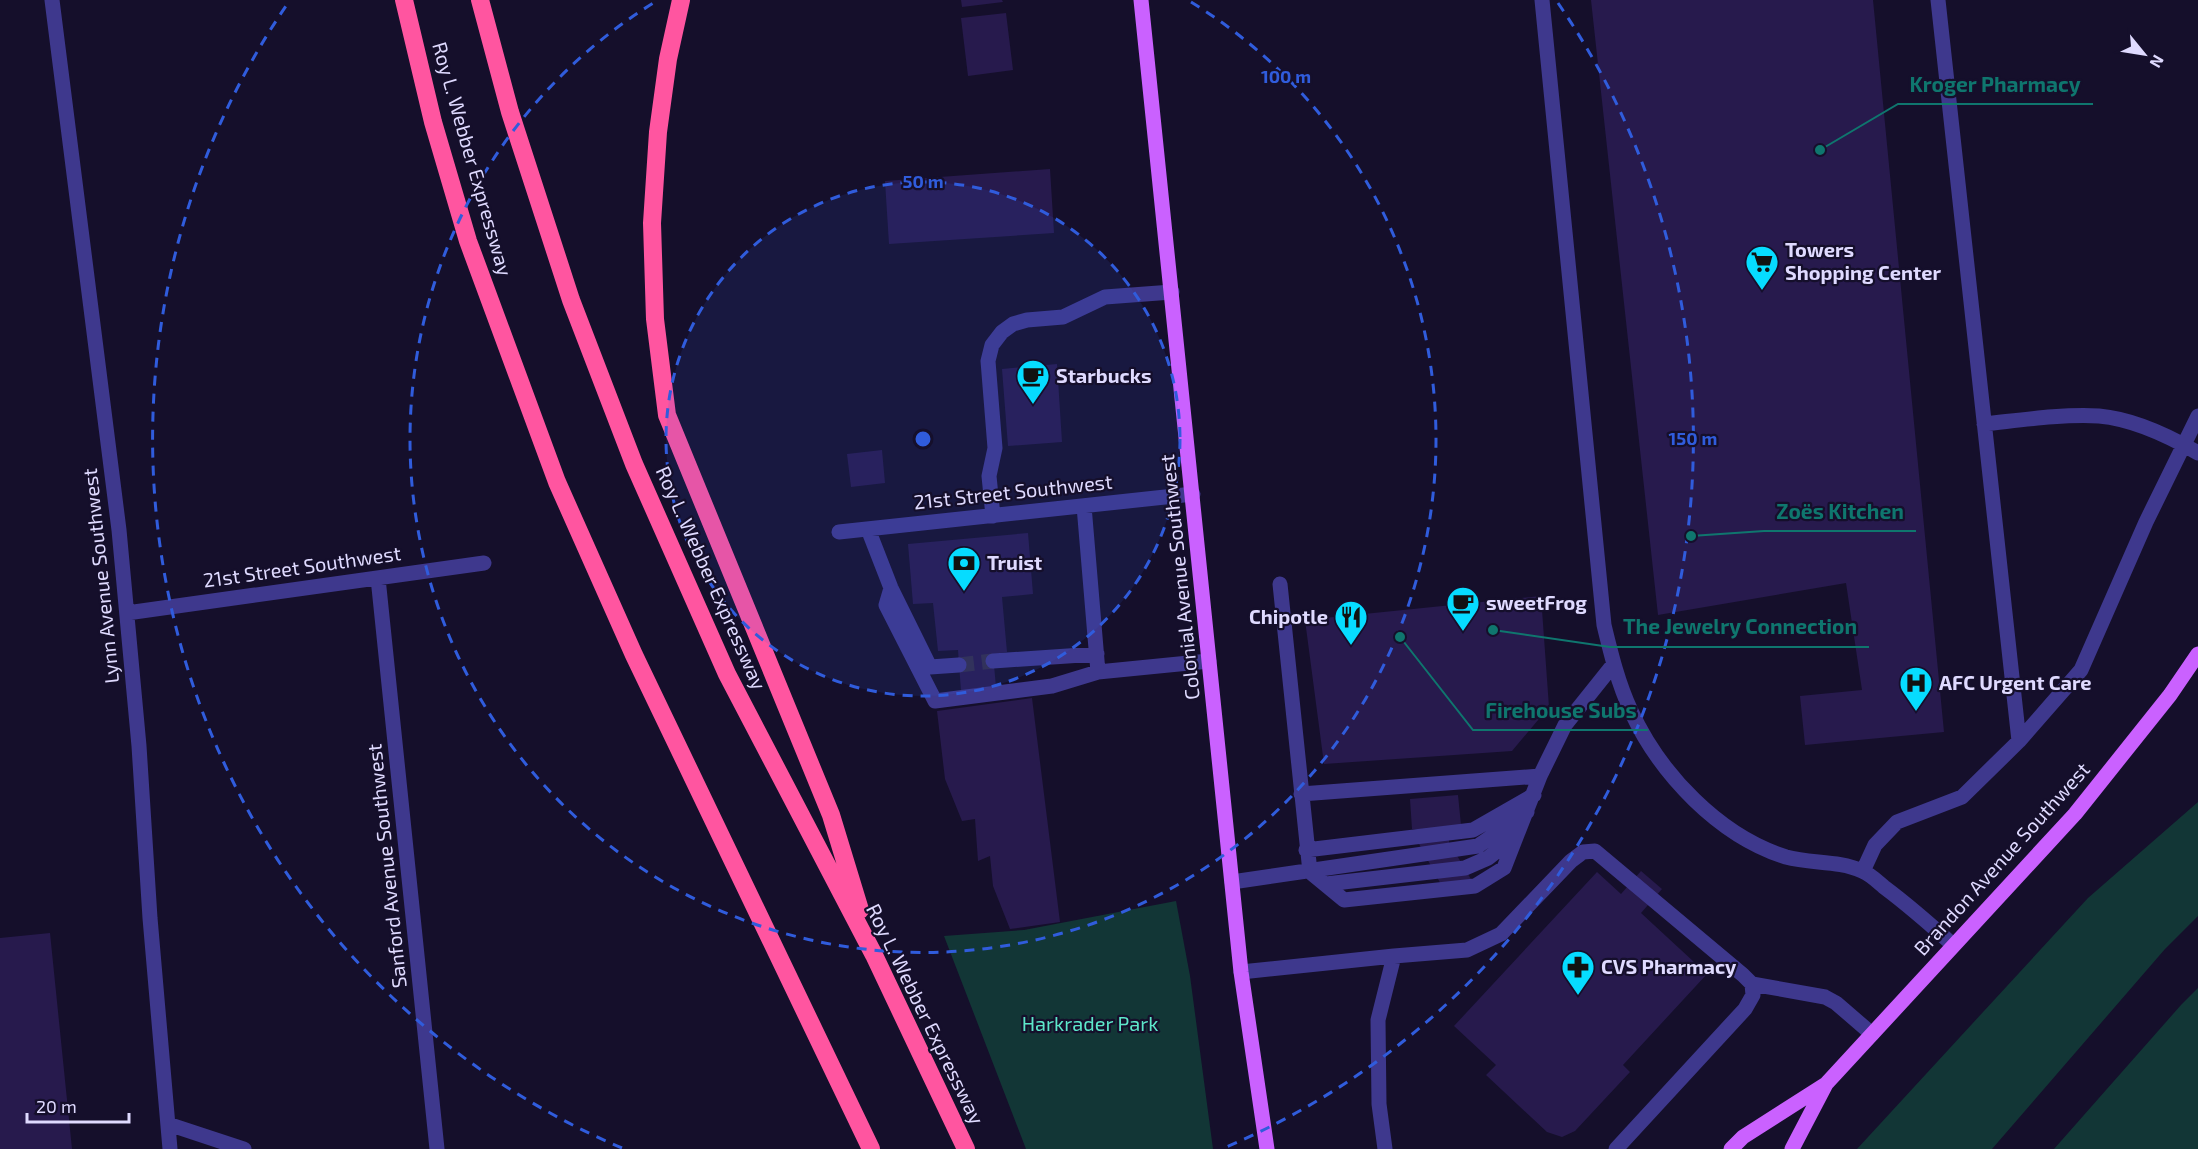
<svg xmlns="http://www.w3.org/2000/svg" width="2198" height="1149" font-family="'Exo 2',sans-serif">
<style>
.green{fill:#123636}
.building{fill:#271a4d}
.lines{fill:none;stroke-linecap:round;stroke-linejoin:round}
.minor-tunnel{stroke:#332d4b;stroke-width:15;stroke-dasharray:15 8;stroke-linecap:butt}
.minor{stroke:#3e388d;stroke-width:15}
.major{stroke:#ca61ff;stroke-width:15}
.highway{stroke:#ff55a0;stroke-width:18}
.ring{fill:none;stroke:#305cdc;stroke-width:3;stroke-dasharray:10 8}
.labels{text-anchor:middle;stroke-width:4.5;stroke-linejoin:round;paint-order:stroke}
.street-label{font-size:20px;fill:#dfdaff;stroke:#150f2b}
.poi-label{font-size:20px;font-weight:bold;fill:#dfdaff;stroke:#150f2b;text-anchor:start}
.park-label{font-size:20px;fill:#5de7ca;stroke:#150f2b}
.centre{fill:#305cdc;stroke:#150f2b;stroke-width:3}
.ring-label{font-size:18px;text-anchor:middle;font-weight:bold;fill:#305cdc;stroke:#150f2b;stroke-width:4.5;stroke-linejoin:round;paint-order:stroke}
.leader{fill:none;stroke:#0f766e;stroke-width:2}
.callout-dot{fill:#0f766e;stroke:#150f2b;stroke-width:2}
.callout-label{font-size:21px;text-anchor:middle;font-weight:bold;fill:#0f766e;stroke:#150f2b;stroke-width:4.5;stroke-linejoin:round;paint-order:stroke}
</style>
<rect width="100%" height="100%" fill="#150f2b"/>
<path class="green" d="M2198 802V916L2165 949 1992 1149H1857L2088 898Z
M1176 901 1190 976 1213 1149H1026L944 936 1024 930Z
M2198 988V1149H2054L2181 1005Z"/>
<path class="building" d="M961 0H1002L1003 2 962 7Z
M1591 0H1873L1944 732 1805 745 1800 696 1862 690 1846 583 1658 615Z
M1006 13 1013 70 968 76 961 18Z
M1050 169 1054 233 889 244 885 181Z
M1057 364 1062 442 1008 446 1002 369Z
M882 450 885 483 851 487 847 454Z
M1028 533 1033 594 1002 597 1007 652 993 654 996 687 961 691 958 650 938 651 933 603 913 604 908 544Z
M1541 596 1549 707 1512 751 1324 764 1305 620Z
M1032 698 1060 922 1010 929 993 886 990 856 978 861 975 819 962 821 945 779 937 711Z
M1458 795 1461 825 1449 834V842L1475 886 1444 890 1419 844 1418 829H1412L1410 799Z
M1641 871 1662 889 1641 913 1707 974 1623 1065 1630 1072 1575 1131 1562 1137 1547 1132 1486 1075 1496 1065 1454 1026 1597 872 1621 894Z
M50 933 72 1149H0V938Z"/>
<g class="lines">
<path class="minor-tunnel" d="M959 665 993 661"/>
<path class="minor" d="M52 0 119 530 139 746 150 918 170 1149
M1542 0 1604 625C1611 654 1618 683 1631 711 1660 774 1719 836 1786 857 1811 864 1838 860 1862 871 1870 874 1877 881 1884 887 1908 905 1931 925 1953 945
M1938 0 2019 741
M1984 424C2022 420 2061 414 2099 416 2133 419 2169 436 2198 453
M1084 506 1098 672
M993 516 989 476 995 448 988 361 992 345 1002 332 1013 324 1027 320 1063 317 1105 297 1172 292
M868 529 891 588 930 667 959 665
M839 532 1193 494
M378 578 437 1149
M1280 584 1310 872 1344 900 1475 886 1504 868 1540 776
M891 588 886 605 935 701 1052 686 1098 672 1209 661
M127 613 484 563
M993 661 1097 654
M1301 794 1540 776 1565 725 1613 665
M1306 850 1473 830 1534 795
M1863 871 1875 845 1897 822 1962 797 2019 741 2081 670 2146 522 2198 416
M1232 882 1478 846 1527 812
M1326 884 1465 868 1488 858 1516 836
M1241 972 1394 956
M1752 984 1825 997 1836 1003 1872 1034
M168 1124 244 1149
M1385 1149 1379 1104 1378 1020 1394 956 1467 950 1501 934 1571 861 1583 852 1595 851 1743 975 1752 984 1753 995 1745 1009 1616 1149"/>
<path class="major" d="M1141 0 1241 972 1267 1149
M1731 1149 1743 1137 1826 1084 2075 814 2170 695 2198 654
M1792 1149 1826 1084"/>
<path class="highway" d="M404 0 433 122 468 241 557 482 634 655 871 1149
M480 0 510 112 571 300 634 464 727 674 874 955 966 1149
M681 0 668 59 658 132 652 223 655 319 667 415 831 815 860 910"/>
</g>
<circle cx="923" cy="439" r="257" fill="#305cdc" fill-opacity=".12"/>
<g class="ring">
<circle cx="923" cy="439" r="257"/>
<path d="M1191 2A513 513 0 1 1 655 2"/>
<path d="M622 1148A770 770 0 0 1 288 3M1558 3A770 770 0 0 1 1224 1148"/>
</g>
<defs>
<symbol id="supermarket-pin" viewBox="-11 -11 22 30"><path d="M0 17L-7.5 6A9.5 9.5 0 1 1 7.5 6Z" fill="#06dcff" stroke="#150f2b"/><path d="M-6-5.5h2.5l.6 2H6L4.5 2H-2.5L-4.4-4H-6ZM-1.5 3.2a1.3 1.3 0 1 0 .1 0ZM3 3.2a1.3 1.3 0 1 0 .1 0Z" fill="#111"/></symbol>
<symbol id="cafe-pin" viewBox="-11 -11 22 30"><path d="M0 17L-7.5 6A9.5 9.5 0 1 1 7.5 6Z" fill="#06dcff" stroke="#150f2b"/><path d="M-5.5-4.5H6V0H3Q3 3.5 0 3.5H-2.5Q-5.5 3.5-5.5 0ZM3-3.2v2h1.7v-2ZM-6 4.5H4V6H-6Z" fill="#111"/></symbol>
<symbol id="bank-pin" viewBox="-11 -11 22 30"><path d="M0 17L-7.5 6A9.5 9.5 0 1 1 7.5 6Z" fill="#06dcff" stroke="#150f2b"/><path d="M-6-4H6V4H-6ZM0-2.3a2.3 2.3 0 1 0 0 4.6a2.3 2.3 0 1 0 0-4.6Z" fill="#111"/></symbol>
<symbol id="restaurant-pin" viewBox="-11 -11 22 30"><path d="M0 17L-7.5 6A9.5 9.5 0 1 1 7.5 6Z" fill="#06dcff" stroke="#150f2b"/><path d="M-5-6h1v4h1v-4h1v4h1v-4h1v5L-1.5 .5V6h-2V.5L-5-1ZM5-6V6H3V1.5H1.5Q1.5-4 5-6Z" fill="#111"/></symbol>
<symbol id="hospital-pin" viewBox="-11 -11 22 30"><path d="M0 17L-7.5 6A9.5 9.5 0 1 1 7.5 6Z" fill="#06dcff" stroke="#150f2b"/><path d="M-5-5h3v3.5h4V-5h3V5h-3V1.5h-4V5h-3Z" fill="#111"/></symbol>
<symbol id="pharmacy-pin" viewBox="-11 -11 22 30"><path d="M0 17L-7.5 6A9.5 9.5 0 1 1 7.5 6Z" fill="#06dcff" stroke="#150f2b"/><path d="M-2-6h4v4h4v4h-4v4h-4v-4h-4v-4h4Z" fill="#111"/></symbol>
</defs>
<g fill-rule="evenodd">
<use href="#supermarket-pin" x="1743" y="243" width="38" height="52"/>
<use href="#cafe-pin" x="1014" y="357" width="38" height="52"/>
<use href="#bank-pin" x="945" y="544" width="38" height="52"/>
<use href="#cafe-pin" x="1444" y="584" width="38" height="52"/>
<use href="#restaurant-pin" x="1332" y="598" width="38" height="52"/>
<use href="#hospital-pin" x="1897" y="664" width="38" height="52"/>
<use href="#pharmacy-pin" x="1559" y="948" width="38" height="52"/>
</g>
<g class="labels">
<g class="street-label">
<text transform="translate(472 159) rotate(74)" y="7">Roy L. Webber Expressway</text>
<text transform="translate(1013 492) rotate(-6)" y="7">21st Street Southwest</text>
<text transform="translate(302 567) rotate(-8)" y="7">21st Street Southwest</text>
<text transform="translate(101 576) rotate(-96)" y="7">Lynn Avenue Southwest</text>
<text transform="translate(1180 577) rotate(-96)" y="7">Colonial Avenue Southwest</text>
<text transform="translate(711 578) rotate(66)" y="7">Roy L. Webber Expressway</text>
<text transform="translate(2002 859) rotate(-48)" y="7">Brandon Avenue Southwest</text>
<text transform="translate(387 866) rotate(-96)" y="7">Sanford Avenue Southwest</text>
<text transform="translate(925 1014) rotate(64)" y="7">Roy L. Webber Expressway</text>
</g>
<g class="poi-label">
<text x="1785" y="257">Towers<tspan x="1785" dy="23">Shopping Center</tspan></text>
<text x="1056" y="383">Starbucks</text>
<text x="987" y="570">Truist</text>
<text x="1486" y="610">sweetFrog</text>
<text x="1328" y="624" text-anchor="end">Chipotle</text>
<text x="1939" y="690">AFC Urgent Care</text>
<text x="1601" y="974">CVS Pharmacy</text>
</g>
<g class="park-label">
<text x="1090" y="1031">Harkrader Park</text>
</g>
</g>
<circle cx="923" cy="439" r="9" class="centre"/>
<g class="ring-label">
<text x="1286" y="83">100 m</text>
<text x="923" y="188">50 m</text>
<text x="1693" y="445">150 m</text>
</g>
<path class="leader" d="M1820 150L1898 104H2093M1691 536L1764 531H1916M1493 630L1610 647H1869M1400 637L1473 730H1648"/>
<g class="callout-dot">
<circle cx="1820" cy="150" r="6"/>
<circle cx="1691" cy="536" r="6"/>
<circle cx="1493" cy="630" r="6"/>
<circle cx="1400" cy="637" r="6"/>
</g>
<g class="callout-label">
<text x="1995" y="92">Kroger Pharmacy</text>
<text x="1840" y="519">Zoës Kitchen</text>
<text x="1740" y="634">The Jewelry Connection</text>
<text x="1561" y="718">Firehouse Subs</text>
</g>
<g transform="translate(2144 54) rotate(120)" stroke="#150f2b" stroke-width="4.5" paint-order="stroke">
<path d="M0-4.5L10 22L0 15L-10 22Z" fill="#dfdaff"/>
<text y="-9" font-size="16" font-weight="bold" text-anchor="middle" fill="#dfdaff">N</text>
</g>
<path d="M27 1113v9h102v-9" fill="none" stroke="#dfdaff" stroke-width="3"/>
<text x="36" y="1113" font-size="18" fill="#dfdaff" stroke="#150f2b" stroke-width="4.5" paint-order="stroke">20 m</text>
</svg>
